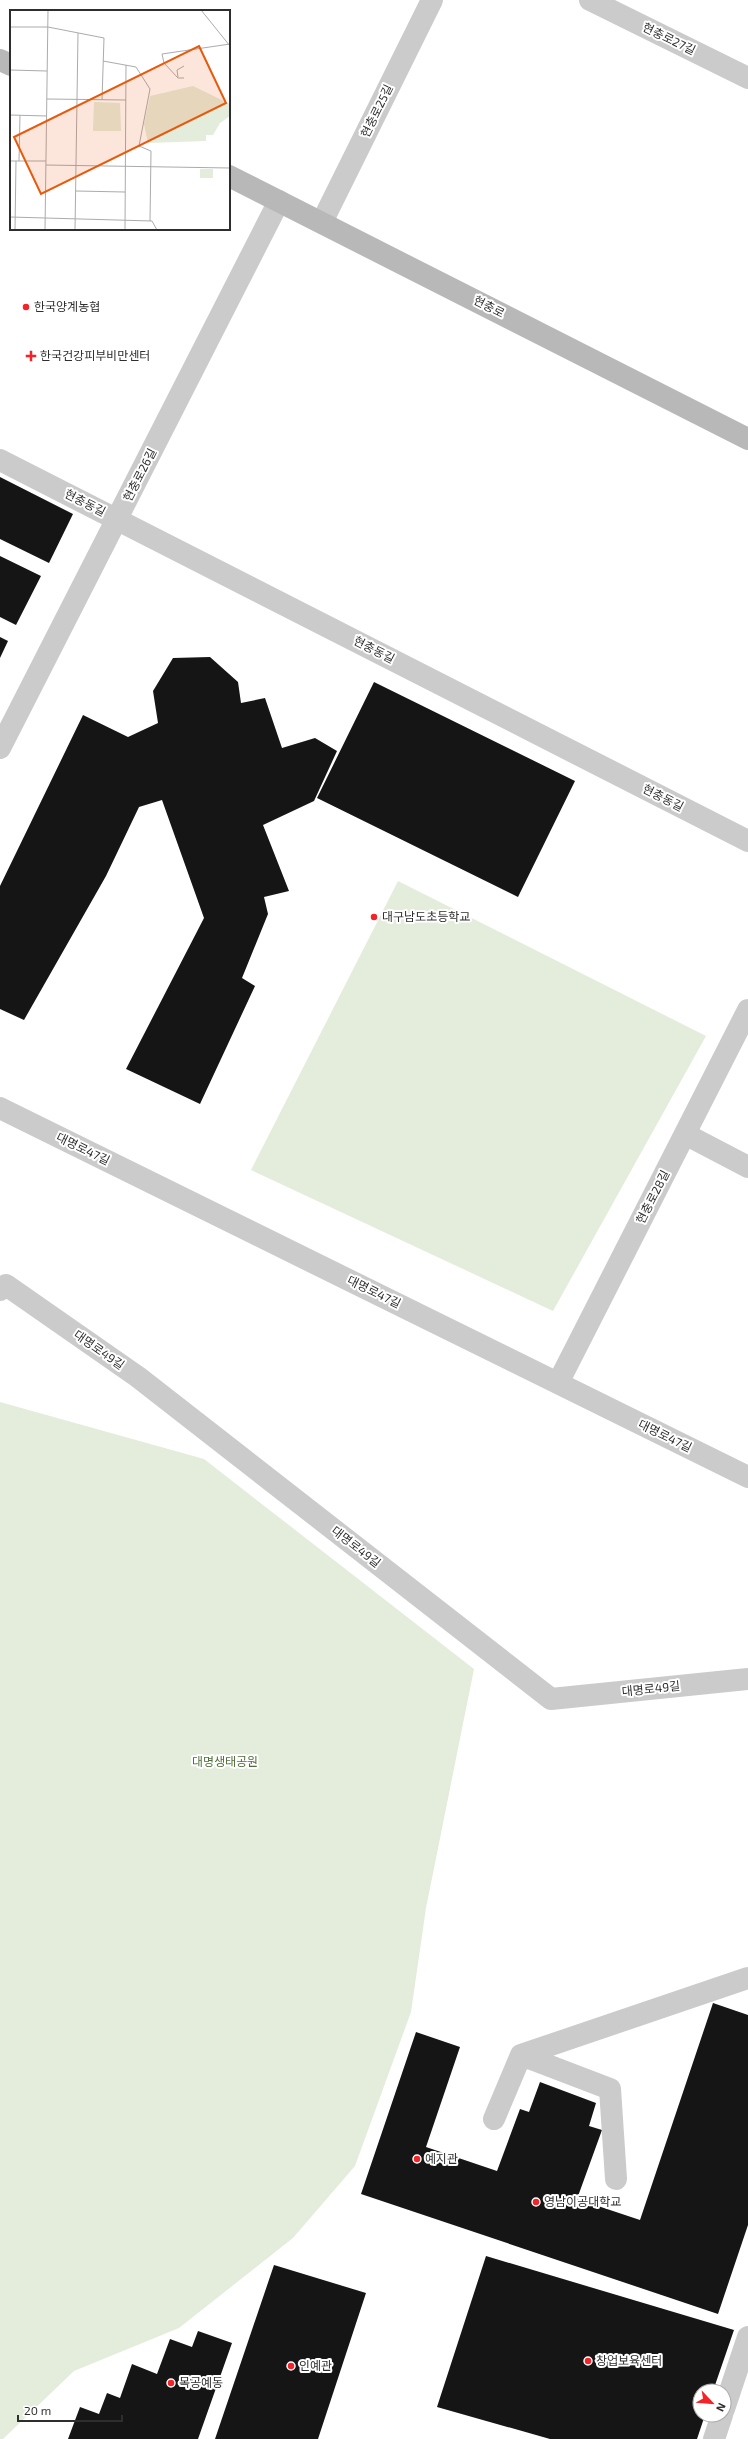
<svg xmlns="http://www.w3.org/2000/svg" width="748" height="2439" font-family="'Exo 2','Noto Sans KR',sans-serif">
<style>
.green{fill:#e4eddb}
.building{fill:#151515}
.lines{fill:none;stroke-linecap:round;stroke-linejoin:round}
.minor{stroke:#cbcbcb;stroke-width:22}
.secondary{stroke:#b8b8b8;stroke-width:22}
.poi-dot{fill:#f22329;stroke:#fff;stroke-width:1.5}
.labels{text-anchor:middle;stroke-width:4;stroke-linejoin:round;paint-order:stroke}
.street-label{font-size:12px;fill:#2e2e2e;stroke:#fff}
.poi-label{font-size:12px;fill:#2e2e2e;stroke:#fff;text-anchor:start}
.park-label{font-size:12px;fill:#4f6d38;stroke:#fff}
.inset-road{fill:none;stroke:#ababab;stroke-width:1}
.view{fill:#e8590c;fill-opacity:0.15;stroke:#e8590c;stroke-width:2}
.inset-edge{fill:none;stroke:#2e2e2e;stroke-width:2}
</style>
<rect width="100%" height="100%" fill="#fff"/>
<path class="green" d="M398 881 706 1036 553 1311 251 1170Z
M0 1402 204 1459 474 1669 426 1908 411 2012 355 2166 293 2238 179 2328 74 2371 3 2439H0Z"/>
<path class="building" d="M0 477 73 514 49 563 0 539Z
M0 556 41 576 16 625 0 617Z
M0 637 8 641 0 658Z
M210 657 238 682 241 703 265 698 282 748 315 738 337 751 314 801 263 825 289 891 264 897 268 914 242 978 255 986 200 1104 126 1069 204 918 162 800 139 807 106 876 24 1020 0 1009V886L83 715 128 737 158 723 153 691 173 658Z
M374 682 575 781 518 897 317 798Z
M713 2003 748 2015V2225L718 2314 361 2194 416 2032 460 2047 426 2147 497 2171 520 2109 529 2112 540 2082 596 2103 589 2126 602 2130 577 2199 640 2220Z
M486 2256 734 2330 713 2391H700V2415H705L697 2439H550L437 2407Z
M274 2265 366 2293 318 2439H215Z
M198 2331 232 2343 198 2439H68L80 2407 99 2414 107 2393 120 2398 132 2364 157 2374 170 2339 192 2347Z"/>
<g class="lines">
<path class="minor" d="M590 0 748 78
M322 222 432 0
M0 460 748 841
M0 748 279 201
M0 1108 748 1477
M685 1134 748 1167
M0 1290 6 1285 138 1377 551 1699 748 1679
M558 1383 748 1010
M521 2055 610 2089 616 2179
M494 2119 521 2055 748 1978
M724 2409 748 2337
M714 2439 722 2415"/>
<path class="secondary" d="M0 60 11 65
M229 176 748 439"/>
</g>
<g class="poi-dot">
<circle cx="26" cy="307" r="4"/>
<path d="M29 350h4v4h4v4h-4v4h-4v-4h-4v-4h4z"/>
<circle cx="374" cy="917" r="4"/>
<circle cx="417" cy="2159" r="4"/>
<circle cx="536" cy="2202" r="4"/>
<circle cx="588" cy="2361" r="4"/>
<circle cx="291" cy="2366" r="4"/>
<circle cx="171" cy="2383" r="4"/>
</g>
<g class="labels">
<g class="street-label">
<text transform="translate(669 39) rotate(26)" y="4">현충로27길</text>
<text transform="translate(377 111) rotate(-64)" y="4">현충로25길</text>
<text transform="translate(489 307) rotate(27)" y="4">현충로</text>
<text transform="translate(140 475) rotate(-63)" y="4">현충로26길</text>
<text transform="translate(85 503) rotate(27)" y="4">현충동길</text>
<text transform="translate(374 650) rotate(27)" y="4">현충동길</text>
<text transform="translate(663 798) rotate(27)" y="4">현충동길</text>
<text transform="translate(83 1149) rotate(26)" y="4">대명로47길</text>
<text transform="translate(653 1197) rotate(-63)" y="4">현충로28길</text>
<text transform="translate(374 1292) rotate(26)" y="4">대명로47길</text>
<text transform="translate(99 1350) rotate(35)" y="4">대명로49길</text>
<text transform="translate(665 1436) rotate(26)" y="4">대명로47길</text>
<text transform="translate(356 1547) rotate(38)" y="4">대명로49길</text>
<text transform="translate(651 1689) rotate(-6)" y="4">대명로49길</text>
</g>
<g class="poi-label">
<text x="34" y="311">한국양계농협</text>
<text x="40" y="360">한국건강피부비만센터</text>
<text x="382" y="921">대구남도초등학교</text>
<text x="425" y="2163">예지관</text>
<text x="544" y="2206">영남이공대학교</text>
<text x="596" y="2365">창업보육센터</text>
<text x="299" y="2370">인예관</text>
<text x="179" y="2387">목공예동</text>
</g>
<g class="park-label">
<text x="225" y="1766">대명생태공원</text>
</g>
</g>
<g transform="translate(10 10)">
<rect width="220" height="220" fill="#fff"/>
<path d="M183 76 220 94V106L210 113 203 125H196V131L138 133 134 114 140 86ZM84 92 110 93 111 121H83ZM190 159H203V168H190Z" fill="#e4eddb"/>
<path class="inset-road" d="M191 0 220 36M0 17H38L94 28 92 90M93 51 126 57 140 79 129 136 141 141 140 211M0 60 37 61M168 67 167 60 174 56M174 68H168L154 53 152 44 220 34M37 89 116 90M0 105 37 106M0 151H36M9 151 10 105M36 155 220 158M66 181 115 182M0 207 142 211 147 220M5 220 6 151M35 220 38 0M65 220 68 23M115 220 116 55"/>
<path class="view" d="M189 36 216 93 31 184 4 127Z"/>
<rect width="220" height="220" class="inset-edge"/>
</g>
<g transform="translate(712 2403) rotate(116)"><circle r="19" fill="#ffffff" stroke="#ababab"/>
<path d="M0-3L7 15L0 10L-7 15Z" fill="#f22329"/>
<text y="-6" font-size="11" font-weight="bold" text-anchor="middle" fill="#2e2e2e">N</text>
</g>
<path d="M18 2415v6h104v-6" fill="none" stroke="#2e2e2e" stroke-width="2"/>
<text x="24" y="2415" font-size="12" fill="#2e2e2e" stroke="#ffffff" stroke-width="3" paint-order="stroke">20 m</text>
</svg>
